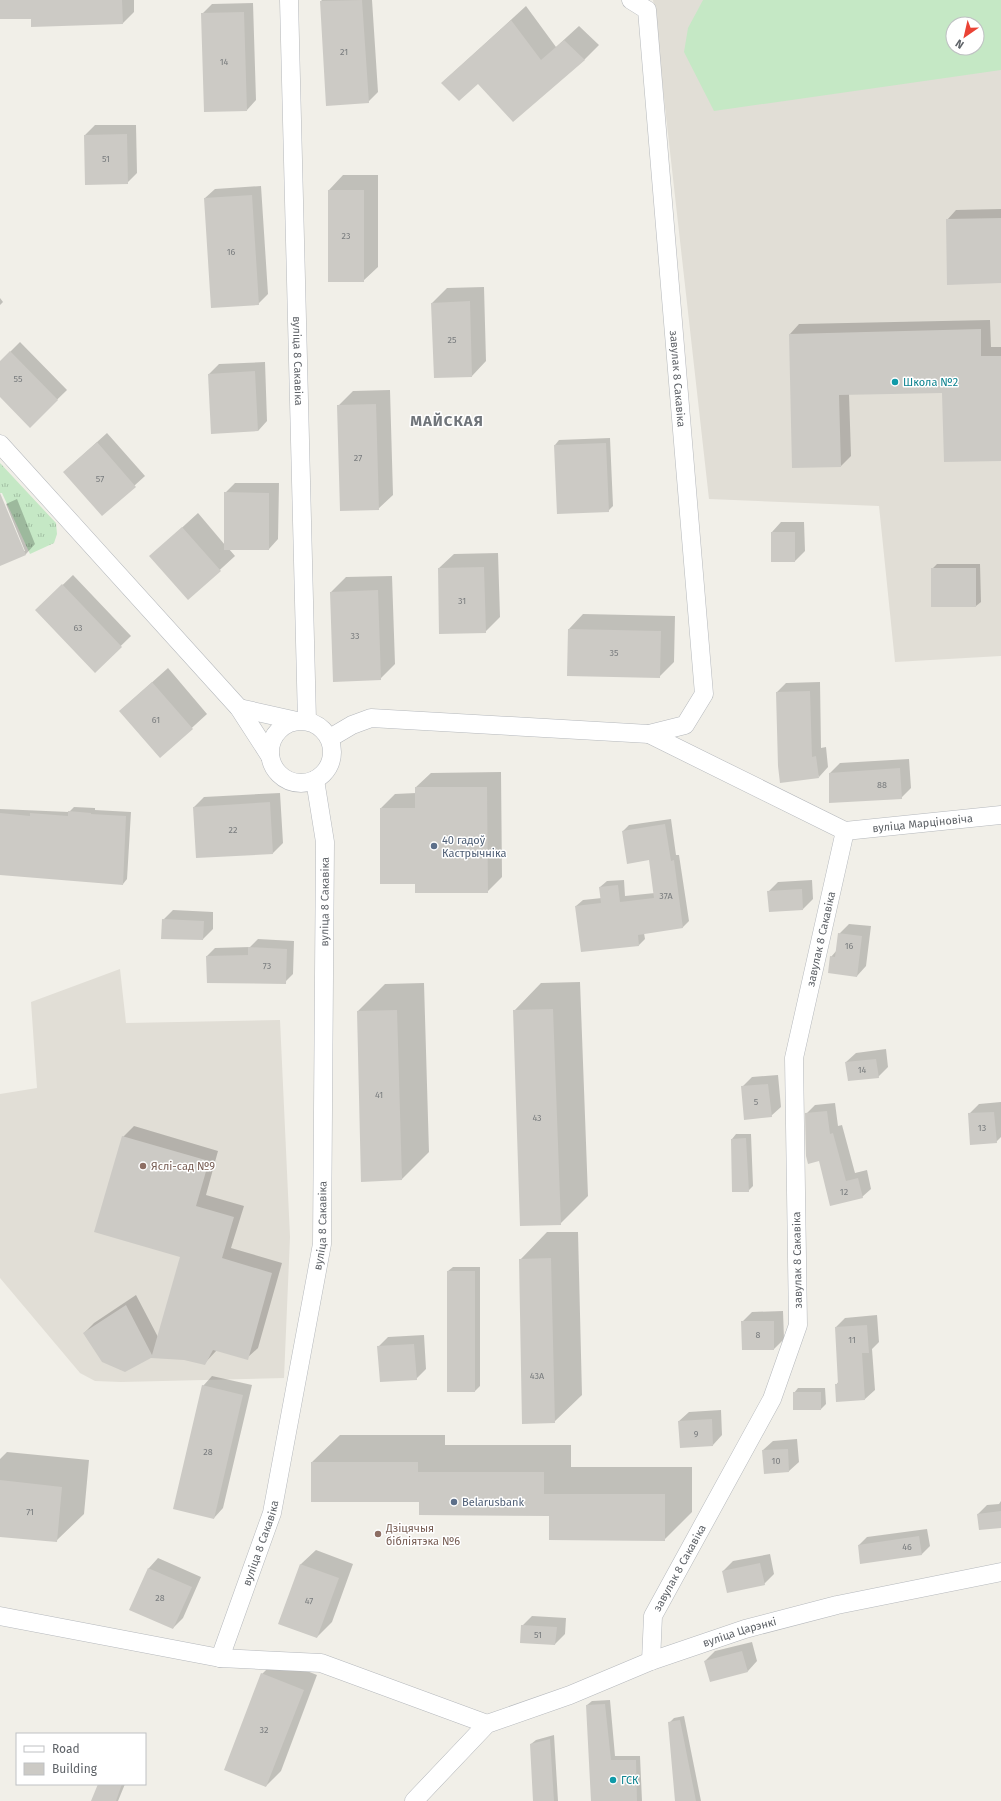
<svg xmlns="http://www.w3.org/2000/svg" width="1001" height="1801" font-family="'Fira Sans',sans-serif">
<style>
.education{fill:#e1ded6;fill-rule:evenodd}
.grass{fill:url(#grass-tufts)}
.pitch{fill:#c5e8c5;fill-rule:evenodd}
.shadow{fill:#0003}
.building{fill:#cccac5}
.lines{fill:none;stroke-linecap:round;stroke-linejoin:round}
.minor-casing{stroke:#b5b8bc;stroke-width:19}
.minor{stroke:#fff;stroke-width:18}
.culture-dot{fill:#0f9aa8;stroke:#fff;stroke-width:1.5}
.service-dot{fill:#5c6f8a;stroke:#fff;stroke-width:1.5}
.education-dot{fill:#8d6e63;stroke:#fff;stroke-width:1.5}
.labels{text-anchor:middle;stroke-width:3;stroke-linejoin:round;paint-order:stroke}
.number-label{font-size:9px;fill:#7a7d7f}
.street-label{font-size:11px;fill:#5f6368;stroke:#fff}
.culture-label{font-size:11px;fill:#0d838f;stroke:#fff;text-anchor:start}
.service-label{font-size:11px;fill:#4e5e75;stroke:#fff;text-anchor:start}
.education-label{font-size:11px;fill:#785e54;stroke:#fff;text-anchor:start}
.district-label{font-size:15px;font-weight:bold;letter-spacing:1px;fill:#70757a;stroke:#fff}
</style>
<defs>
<pattern id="grass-tufts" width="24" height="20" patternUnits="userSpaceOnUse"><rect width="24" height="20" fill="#c5e8c5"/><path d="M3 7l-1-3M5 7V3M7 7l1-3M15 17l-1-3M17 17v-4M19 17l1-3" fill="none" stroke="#a3c0a4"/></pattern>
</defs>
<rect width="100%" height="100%" fill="#f1efe8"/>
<path class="education" d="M653 0H1001V656L895 662 879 506 709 499ZM953 24H977V48H953Z
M120 969 126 1023 280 1020 290 1237 284 1378 121 1382 95 1381 80 1373 0 1278V1094L37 1088 31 1002Z"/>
<path class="grass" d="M0 463 56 523 57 534 54 543 30 554 2 493H0Z"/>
<path class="pitch" d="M703 0H1001V70L714 111 684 52 688 28ZM953 24H977V48H953Z"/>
<path class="shadow" d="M0 0H134V12L123 23 32 18H0Z
M322 0H372L378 92 368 102 321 1Z
M253 3 256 100 247 110 202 14 212 4Z
M526 6 556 47 579 26 599 45 584 60 478 83H442Z
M95 125H136L137 173 127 183 86 184 85 135Z
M343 175H378V267L363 281 329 190Z
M261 186 268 294 258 304 205 198 215 189Z
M1001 209V282L947 220 956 210Z
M484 287 486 361 472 376 435 377 432 303 447 288Z
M0 298 3 302 0 305Z
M990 320 991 347H1001V460L943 392 849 394 851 456 841 466 790 334 799 324Z
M20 342 67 390 30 426 0 396V362Z
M265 362 267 421 258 431 209 374 219 364Z
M390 390 393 495 378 509 338 406 353 391Z
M107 433 145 476 102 515 64 472Z
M610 438 613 506 608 511 555 445 559 440Z
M235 483H279L278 539 269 549H229L235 556 188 599 151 556 198 513 225 545V493Z
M17 499 35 544 26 554 0 565V506L23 551H25L6 504Z
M781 522H804L805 551 795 561 772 532Z
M498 553 500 617 485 632 439 568 454 554Z
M937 564H980L981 602 976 606 932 569Z
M73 575 131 636 95 671 46 601Z
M392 576 395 664 380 679 334 681 331 592 346 577Z
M583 614 675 616 674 662 659 677 568 675 569 629Z
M168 668 207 714 160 757 120 711Z
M820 682 821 748 826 747 828 767 819 777 777 692 786 683Z
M909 759 911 788 901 798 830 773 840 763Z
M501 772 502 877 487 892 416 883 381 808 395 794 416 793V787L431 773Z
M280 793 283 843 273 853 197 857 194 807 204 797Z
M74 807 95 808V810L131 812 127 879 123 884 0 874V809L69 812Z
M671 819 676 855H679L689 921 683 927 644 933 645 939 639 945 576 906 583 900 602 898 600 887 607 881 624 880 625 896 655 893 650 859 623 831 629 825Z
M812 880 813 899 803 909 768 892 778 882Z
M173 910 213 912V929L203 939 163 920Z
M849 924 871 926 866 966 857 976 831 957 837 950 839 934Z
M258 939 294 941 293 974 285 982 207 956 215 948 250 947Z
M580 982 588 1196 560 1224 514 1011 541 983Z
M424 983 429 1152 402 1179 358 1011 385 984Z
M886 1049 888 1067 878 1077 846 1062 856 1053Z
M778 1075 781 1107 771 1116 742 1087 752 1077Z
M1001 1102V1137L996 1142 969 1114 979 1104Z
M835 1103 838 1126 842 1125 855 1173 867 1170 871 1189 862 1197 819 1159 806 1114 815 1105Z
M134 1126 218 1151 206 1195 244 1206 231 1248 282 1263 258 1348 247 1358 217 1350 204 1364 185 1359 151 1357 84 1333 94 1323 136 1295 158 1337 181 1257 123 1137Z
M736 1134H751L753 1186 748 1191 732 1139Z
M547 1232H578L582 1395 554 1422 520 1260Z
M453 1267H480V1386L475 1391H448V1271Z
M783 1311 784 1339 774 1349 742 1322 752 1312Z
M877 1315 879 1342 872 1349 875 1390 865 1399 837 1401 836 1385 839 1381 836 1327 845 1318Z
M424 1335 426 1369 416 1379 378 1347 388 1337Z
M212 1376 252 1385 223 1508 214 1518 203 1386Z
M798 1388H825L826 1404 821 1409 794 1393Z
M721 1410 722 1435 713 1445 679 1421 689 1412Z
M340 1435H445V1445H571V1467H692V1512L664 1540 550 1515 420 1501 312 1500V1462Z
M797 1439 799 1462 789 1471 763 1450 773 1441Z
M7 1452 89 1460 84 1514 56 1541 0 1536V1459Z
M1001 1501V1527L978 1514 987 1505 999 1504Z
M927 1529 930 1546 922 1554 861 1563 859 1545 867 1537Z
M316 1550 353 1564 332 1622 317 1637 279 1623 301 1564Z
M770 1554 774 1574 764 1584 723 1571 733 1561Z
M158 1558 201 1577 183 1618 173 1628 131 1610 149 1568Z
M532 1616 566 1618 565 1634 555 1644 522 1626Z
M752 1642 757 1661 748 1671 705 1661 715 1651Z
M277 1659 317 1675 281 1771 266 1786 262 1674Z
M610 1700 615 1756H640L642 1801H592L587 1705 592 1701Z
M684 1716 701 1801H676L669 1723 674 1718Z
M554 1735 558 1801H534L531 1744 536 1740Z
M99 1784H125L118 1801H92Z"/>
<path class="building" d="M0 0H122L123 24 31 27V19H0Z
M362 0 369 103 326 106 320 1Z
M244 12 247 111 204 112 201 13Z
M511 20 541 60 564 40 585 60 513 122 478 84 459 101 441 83Z
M127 134 128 184 85 185 84 135Z
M328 190H364V282H328Z
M252 195 259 305 211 308 204 198Z
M1001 218V283L947 285 946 219Z
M470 301 472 377 434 378 431 303Z
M981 329V356H1001V461L944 462 942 393 839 395 841 467 792 468 789 334Z
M10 351 58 400 30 428 0 397V361Z
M255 371 258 431 211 434 208 374Z
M376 404 379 510 340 511 337 405Z
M97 442 136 487 102 516 63 472Z
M606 443 609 512 557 514 554 445Z
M224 492 269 493V550H224Z
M0 493 26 555 0 566Z
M182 527 221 571 188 600 149 556Z
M771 532H795V562H771Z
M484 567 486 633 439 634 438 568Z
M931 568H976V607H931Z
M62 584 122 647 95 673 35 610Z
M378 590 381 680 333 682 330 592Z
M568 629 661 631 660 678 567 676Z
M152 682 193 729 160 758 119 711Z
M810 691 812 757 816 756 819 778 780 783 778 766 776 692Z
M900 768 902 799 829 803V773Z
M415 787H487L488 893H415V884H380V808H415Z
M270 802 273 854 196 858 193 807Z
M68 811 91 813V814L126 816 123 885 0 875V813L30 816V813L68 816Z
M665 824 671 861 674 860 683 928 638 935 639 946 581 952 575 906 601 903 599 887 618 885 620 902 654 898 649 860 627 864 622 831Z
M802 889 803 910 769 912 767 891Z
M162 919 204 921 203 940 161 939Z
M838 933 862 936 857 977 828 973 830 956 835 957Z
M248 947 287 949 286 984 207 983 206 956 248 955Z
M553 1009 561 1225 520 1226 513 1010Z
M397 1010 402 1180 361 1182 357 1011Z
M876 1059 879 1078 848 1081 845 1062Z
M768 1084 772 1117 744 1120 741 1086Z
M827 1111 830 1134 833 1133 846 1181 858 1178 863 1198 830 1206 819 1161 808 1164 806 1156 805 1113Z
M994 1112 997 1143 970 1145 968 1113Z
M122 1136 209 1161 196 1206 234 1217 222 1258 272 1273 248 1360 213 1350 205 1365 184 1360 151 1358 125 1372 102 1362 83 1333 126 1305 152 1355 180 1257 94 1232Z
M746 1138 749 1192H732L731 1139Z
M551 1258 555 1423 522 1424 519 1259Z
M447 1271H475V1392H447Z
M741 1321H774V1350H742Z
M867 1325 869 1353H862L865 1400 836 1402 835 1384H838L835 1327Z
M414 1344 417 1380 380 1382 377 1346Z
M202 1385 243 1395 214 1519 173 1509Z
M793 1392H821V1410H793Z
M712 1419 713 1446 680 1448 678 1421Z
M788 1449 789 1472 764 1474 762 1450Z
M311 1462H418V1472H544V1494H665V1541L549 1540V1516L419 1515V1502H311Z
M0 1480 62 1487 57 1542 0 1537Z
M1001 1511V1528L979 1530 977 1514Z
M919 1536 922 1555 860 1564 858 1545Z
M760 1563 765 1585 727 1593 722 1571Z
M300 1564 339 1578 317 1638 278 1624Z
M148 1568 192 1587 173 1629 129 1610Z
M521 1625 557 1627 555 1645 520 1643Z
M742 1651 748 1672 710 1682 704 1661Z
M261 1673 304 1690 266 1787 224 1770Z
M605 1704 611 1760H636L637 1801H591L586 1705Z
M680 1720 696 1801H675L668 1722Z
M550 1739 554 1801H533L530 1744Z
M98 1784H122L116 1801H91Z"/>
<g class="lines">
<defs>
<g id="minor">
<path id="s1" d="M289 0 307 721"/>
<path id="s2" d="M631 0 647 10 704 694 685 725 649 734"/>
<path d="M0 444 239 708 270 756"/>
<path d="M239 708 297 721"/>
<circle cx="301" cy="752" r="31"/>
<path d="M330 738 352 725 371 718 649 734 845 831"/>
<path id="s3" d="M845 831 1001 815"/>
<path d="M0 1616 220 1658 321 1663 487 1724"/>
<path id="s4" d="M220 1658 272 1513 322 1244 325 842 315 780"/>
<path id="s5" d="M651 1661 653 1616 772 1399 798 1325 794 1058 845 831"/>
<path id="s6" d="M414 1801 487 1724 570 1695 651 1661 745 1629 837 1605 1001 1572"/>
</g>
</defs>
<use href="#minor" class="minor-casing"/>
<use href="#minor" class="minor"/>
</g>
<g class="culture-dot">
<circle cx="895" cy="382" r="4"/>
<circle cx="613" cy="1780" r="4"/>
</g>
<g class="service-dot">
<circle cx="434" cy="846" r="4"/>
<circle cx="454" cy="1502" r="4"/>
</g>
<g class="education-dot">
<circle cx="143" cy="1166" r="4"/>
<circle cx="378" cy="1534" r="4"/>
</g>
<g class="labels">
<g class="number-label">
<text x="344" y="55">21</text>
<text x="224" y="65">14</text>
<text x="106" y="162">51</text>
<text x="346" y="239">23</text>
<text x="231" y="255">16</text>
<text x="452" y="343">25</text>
<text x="18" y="382">55</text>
<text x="358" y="461">27</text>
<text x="100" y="482">57</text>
<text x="462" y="604">31</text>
<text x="78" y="631">63</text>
<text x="355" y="639">33</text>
<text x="614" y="656">35</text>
<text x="156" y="723">61</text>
<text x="882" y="788">88</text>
<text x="233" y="833">22</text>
<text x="666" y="899">37А</text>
<text x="849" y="949">16</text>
<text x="267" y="969">73</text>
<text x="862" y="1073">14</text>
<text x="379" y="1098">41</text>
<text x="756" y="1105">5</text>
<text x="537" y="1121">43</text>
<text x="982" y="1131">13</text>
<text x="844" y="1195">12</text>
<text x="758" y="1338">8</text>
<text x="852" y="1343">11</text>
<text x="537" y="1379">43А</text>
<text x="696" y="1437">9</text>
<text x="208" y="1455">28</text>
<text x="776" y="1464">10</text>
<text x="30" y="1515">71</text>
<text x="907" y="1550">46</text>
<text x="160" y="1601">28</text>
<text x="309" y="1604">47</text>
<text x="538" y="1638">51</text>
<text x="264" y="1733">32</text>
</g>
<g class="street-label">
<text dy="4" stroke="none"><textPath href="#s1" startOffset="361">вуліца 8 Сакавіка</textPath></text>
<text dy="4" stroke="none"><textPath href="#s2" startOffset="389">завулак 8 Сакавіка</textPath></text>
<text dy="4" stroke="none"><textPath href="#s3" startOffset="78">вуліца Марціновіча</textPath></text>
<text dy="4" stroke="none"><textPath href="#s4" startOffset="770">вуліца 8 Сакавіка</textPath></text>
<text dy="4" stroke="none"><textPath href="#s5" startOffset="760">завулак 8 Сакавіка</textPath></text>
<text dy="4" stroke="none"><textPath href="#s4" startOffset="446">вуліца 8 Сакавіка</textPath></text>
<text transform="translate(797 1260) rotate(-91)" y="4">завулак 8 Сакавіка</text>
<text dy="4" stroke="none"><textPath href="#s4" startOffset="122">вуліца 8 Сакавіка</textPath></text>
<text dy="4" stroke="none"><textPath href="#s5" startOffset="100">завулак 8 Сакавіка</textPath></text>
<text dy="4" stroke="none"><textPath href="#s6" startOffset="375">вуліца Царэнкі</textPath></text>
</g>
<g class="culture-label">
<text x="903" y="386">Школа №2</text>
<text x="621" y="1784">ГСК</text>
</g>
<g class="service-label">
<text x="442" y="844">40 гадоў<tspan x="442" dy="13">Кастрычніка</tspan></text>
<text x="462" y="1506">Belarusbank</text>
</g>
<g class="education-label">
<text x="151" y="1170">Яслі-сад №9</text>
<text x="386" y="1532">Дзіцячыя<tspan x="386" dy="13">бібліятэка №6</tspan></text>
</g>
<g class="district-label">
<text x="447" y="426">МАЙСКАЯ</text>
</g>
</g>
<rect x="16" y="1733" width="130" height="52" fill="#ffffff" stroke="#bfc1c3"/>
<rect x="24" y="1746" width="20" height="6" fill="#ffffff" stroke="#bfc1c3"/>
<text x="52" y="1753" font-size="12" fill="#5f6368">Road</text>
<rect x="24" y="1763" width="20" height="12" fill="#cccac5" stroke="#bfc1c3"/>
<text x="52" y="1773" font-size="12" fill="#5f6368">Building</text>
<g transform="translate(965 36) rotate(214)"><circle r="19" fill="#ffffff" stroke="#bfc1c3"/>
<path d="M0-3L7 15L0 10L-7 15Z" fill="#ea4335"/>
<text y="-6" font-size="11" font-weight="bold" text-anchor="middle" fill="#5f6368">N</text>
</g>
</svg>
